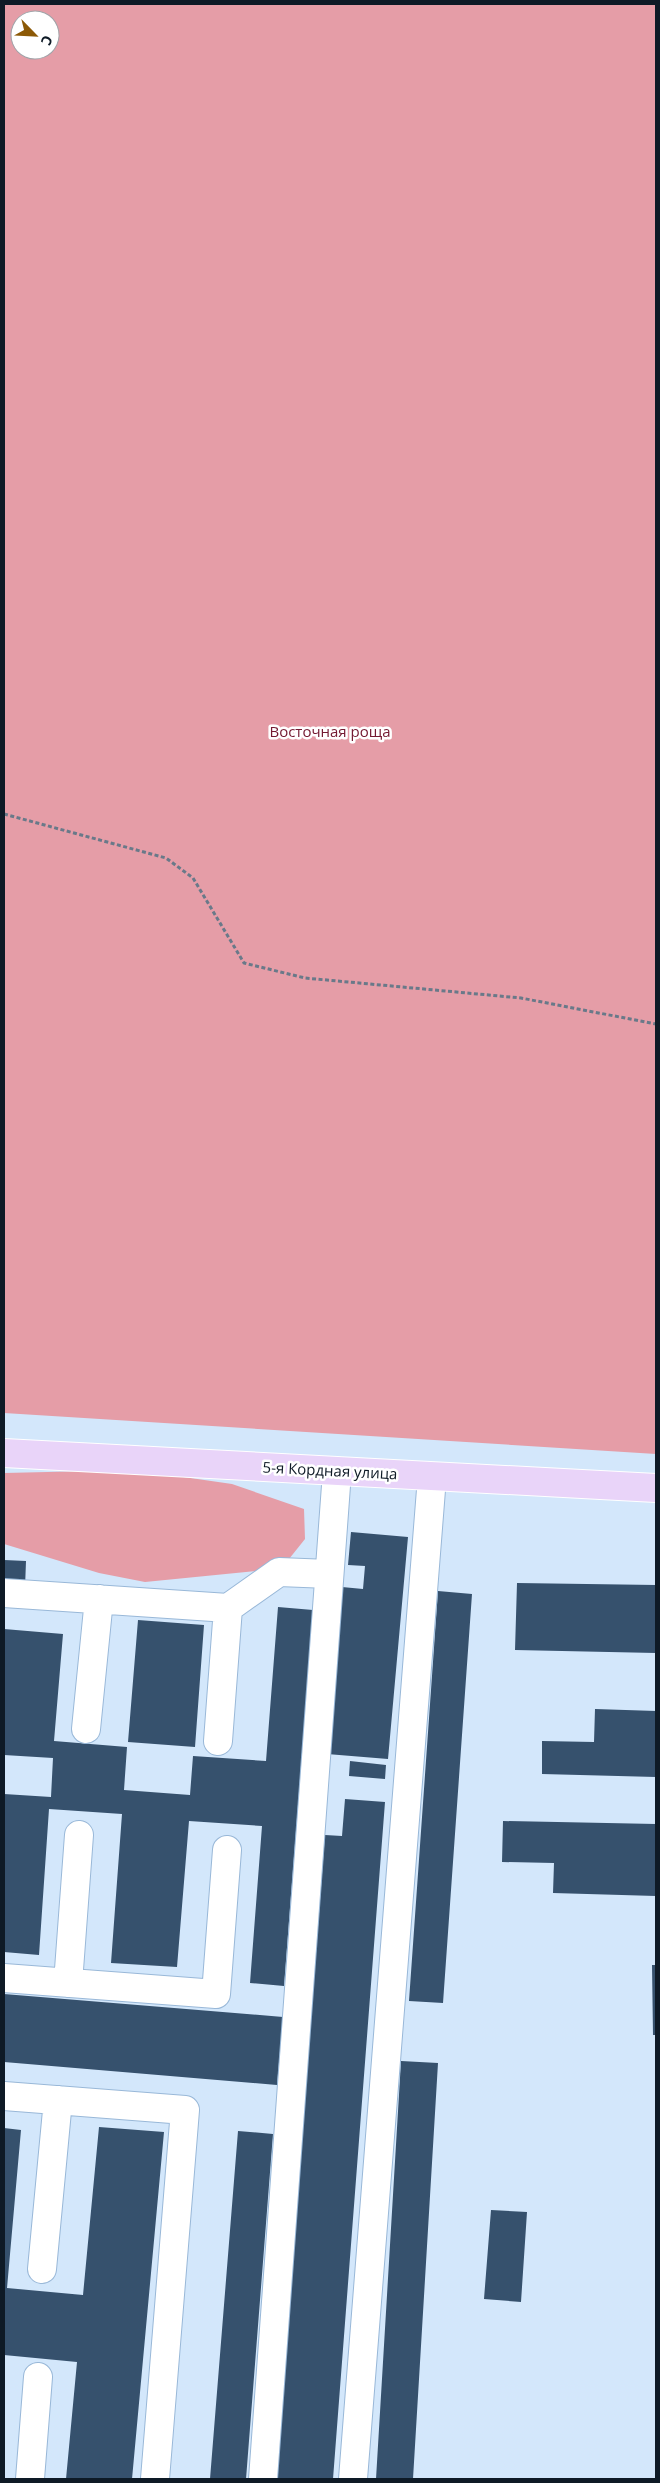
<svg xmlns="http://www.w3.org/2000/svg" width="660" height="2483" font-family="'Open Sans',sans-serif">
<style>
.green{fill:#e59da7;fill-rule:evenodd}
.building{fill:#36516d}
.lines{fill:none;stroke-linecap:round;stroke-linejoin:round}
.minor-casing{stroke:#99b8d8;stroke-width:30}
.major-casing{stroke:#fff;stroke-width:30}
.path{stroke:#697989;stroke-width:3;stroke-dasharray:4 2.5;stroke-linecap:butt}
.minor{stroke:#fff;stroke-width:28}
.major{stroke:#e9d4f9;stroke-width:28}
.labels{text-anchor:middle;stroke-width:5;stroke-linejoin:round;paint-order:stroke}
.park-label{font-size:15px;fill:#741a32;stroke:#fff}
.street-label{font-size:15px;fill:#0e1a26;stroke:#fff}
</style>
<rect width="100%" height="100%" fill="#d3e7fb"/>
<path class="green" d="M4 4H656V1454L4 1413ZM20 20H50V50H20Z
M135 1470 232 1484 304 1509 305 1539 289 1559 257 1571 145 1582 99 1573 4 1544V1473Z"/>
<path class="building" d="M351 1532 408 1537 388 1759 327 1754 342 1587 363 1589 365 1566 348 1565Z
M4 1560 26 1561 25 1588H4Z
M517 1583 656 1585V1653L515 1650Z
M438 1591 472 1594 443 2003 409 2001Z
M278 1607 313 1610 284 1986 250 1983 262 1826 189 1821 177 1967 111 1963 122 1814 49 1809 39 1955 4 1952V1794L51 1797 53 1758 4 1755V1629L63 1634 54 1741 127 1747 124 1790 190 1795 193 1756 266 1761Z
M138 1620 204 1625 195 1747 128 1742Z
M595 1709 656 1711V1777L542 1774V1741L594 1742Z
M350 1761 386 1765 385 1779 349 1776Z
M345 1799 385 1802 333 2479H276L325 1835 342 1836Z
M503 1821 656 1824V1896L553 1893 554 1863 502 1862Z
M652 1965H656V2035H653Z
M4 1994 283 2017 277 2085 4 2062Z
M401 2061 438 2063 413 2479H376Z
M99 2127 164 2132 132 2479H66L77 2362 4 2355V2128L21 2130 7 2288 83 2295Z
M238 2131 273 2134 246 2479H210Z
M491 2210 527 2212 521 2302 484 2299Z"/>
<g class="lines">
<defs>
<path id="minor" d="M4 1593 228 1608 279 1572 329 1574
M86 1729 99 1599
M218 1741 228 1608
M4 1978 216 1994 227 1850
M68 1983 79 1835
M4 2096 185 2110 155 2479
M42 2269 58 2100
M30 2479 38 2377
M263 2479 337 1472
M353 2479 432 1477"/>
<path id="major" d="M4 1453 656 1488"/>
</defs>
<use href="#minor" class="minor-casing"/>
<use href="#major" class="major-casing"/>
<path class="path" d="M4 814 166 858 193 878 244 963 305 978 521 998 656 1024"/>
<use href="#minor" class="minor"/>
<use href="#major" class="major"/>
</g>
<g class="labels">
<g class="park-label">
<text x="330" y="737">Восточная роща</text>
</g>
<g class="street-label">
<text transform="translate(330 1471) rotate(3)" y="5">5-я Кордная улица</text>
</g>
</g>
<rect width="660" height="2483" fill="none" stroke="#0e1a26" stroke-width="10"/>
<g transform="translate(35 35) rotate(114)"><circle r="24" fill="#ffffff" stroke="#9fa3a8"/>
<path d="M0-4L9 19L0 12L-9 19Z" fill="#8c5906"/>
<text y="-8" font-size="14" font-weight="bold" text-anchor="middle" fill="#0e1a26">С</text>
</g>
</svg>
